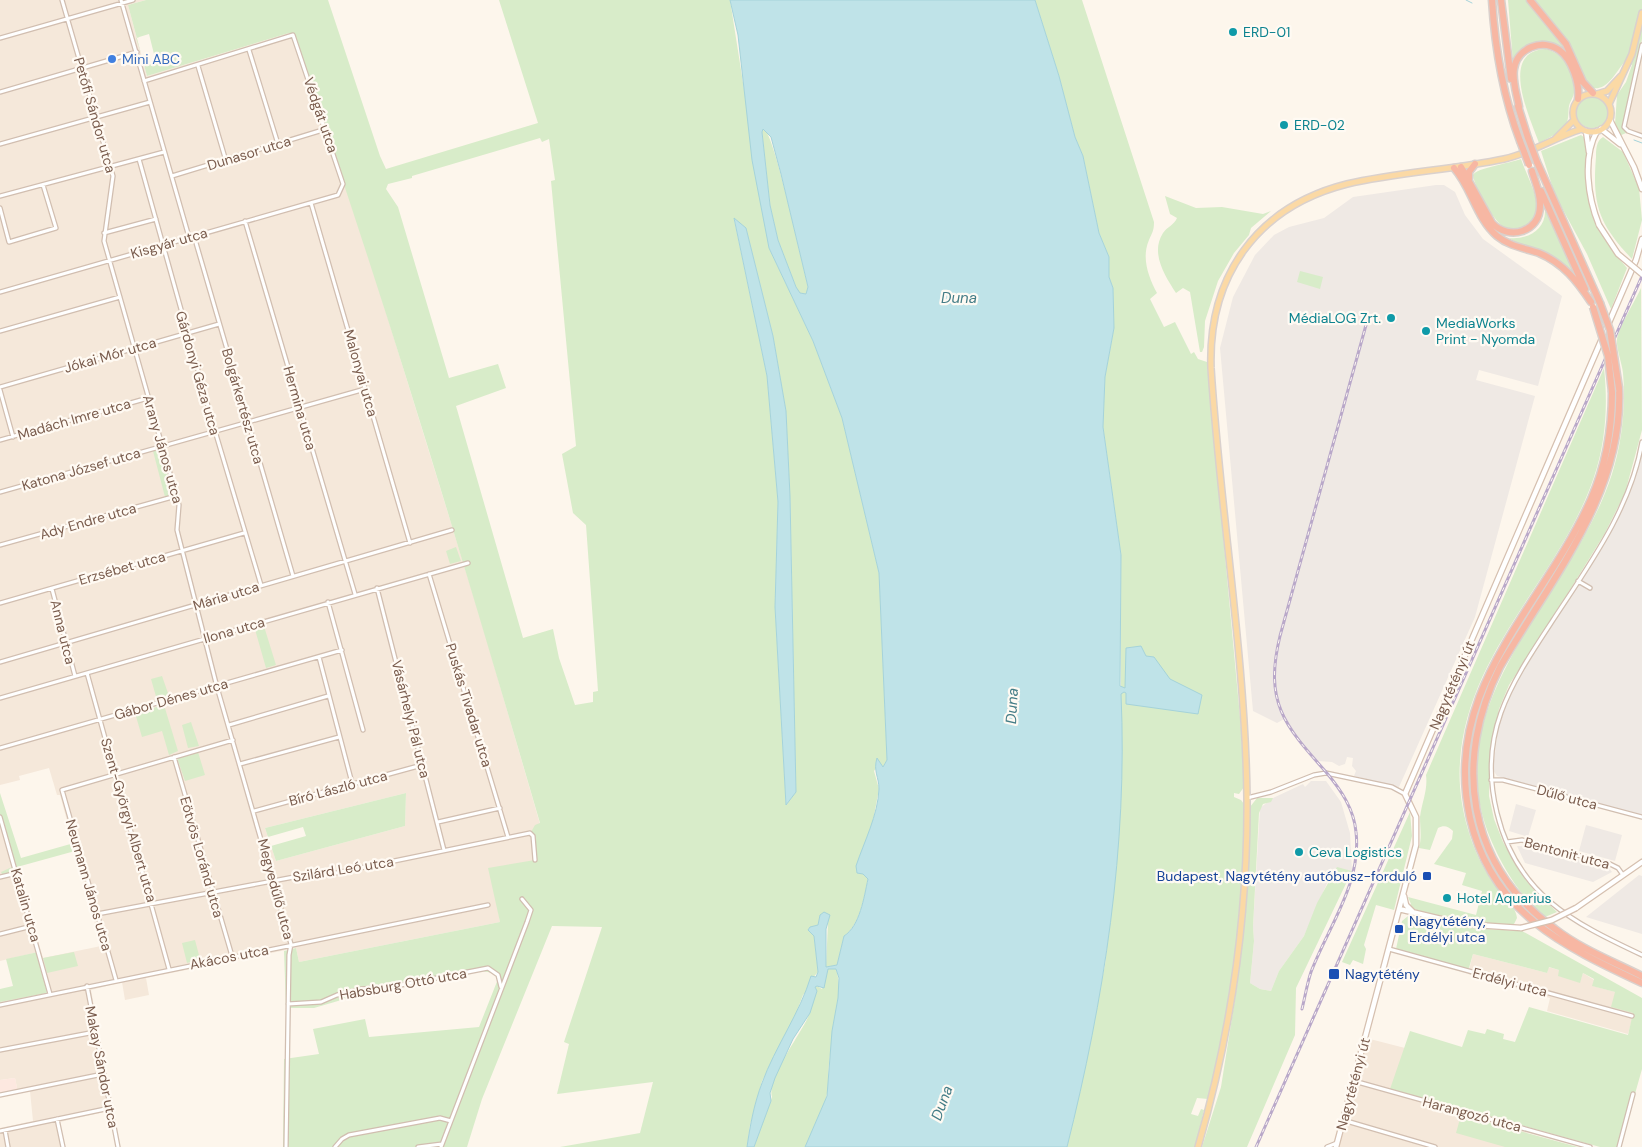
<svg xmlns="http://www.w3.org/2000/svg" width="1642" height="1147" font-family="'DM Sans',sans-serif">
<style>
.residential{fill:#f5e8da;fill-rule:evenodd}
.commercial{fill:#fde8e0}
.industrial{fill:#efe9e4}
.green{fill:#d8ecc9;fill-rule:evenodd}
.water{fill:#bfe3e8;stroke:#a5d3da;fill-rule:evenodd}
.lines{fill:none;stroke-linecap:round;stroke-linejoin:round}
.stream{stroke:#a5d3da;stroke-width:1}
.street-casing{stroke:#d1beb0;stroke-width:5.5}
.secondary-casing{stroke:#d6c0b0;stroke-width:7}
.primary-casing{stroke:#dad1cd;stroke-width:8}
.highway-casing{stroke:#dad1cd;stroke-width:9}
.street{stroke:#fff;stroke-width:3}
.secondary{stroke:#fff;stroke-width:4.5}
.primary{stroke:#fbd9a5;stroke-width:5}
.highway{stroke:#f7b7a3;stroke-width:6}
.rail-casing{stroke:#b9a8c9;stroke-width:3}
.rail{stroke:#fffaf3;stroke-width:1;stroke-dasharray:4;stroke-linecap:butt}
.secondary-bridge-casing{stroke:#d6c0b0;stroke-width:7;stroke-linecap:butt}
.highway-bridge-casing{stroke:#dad1cd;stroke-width:9;stroke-linecap:butt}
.secondary-bridge{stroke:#fff;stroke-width:4.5}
.highway-bridge{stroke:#f7b7a3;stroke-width:6}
.culture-dot{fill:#0f9aa8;stroke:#fffaf3;stroke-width:2}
.shop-dot{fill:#3f7fe0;stroke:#fffaf3;stroke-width:2}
.transit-dot{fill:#1a4fb4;stroke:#fffaf3;stroke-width:2}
.labels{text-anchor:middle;stroke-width:4.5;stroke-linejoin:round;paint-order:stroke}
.culture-label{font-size:14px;fill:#0d838f;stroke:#fffaf3;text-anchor:start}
.shop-label{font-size:14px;fill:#366cbe;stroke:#fffaf3;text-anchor:start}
.street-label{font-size:14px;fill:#7a5c4d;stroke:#fffaf3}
.transit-label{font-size:14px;fill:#164399;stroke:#fffaf3;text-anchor:start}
.water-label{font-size:15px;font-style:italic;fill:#437c86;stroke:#fffaf3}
</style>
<rect width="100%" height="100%" fill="#fdf6ec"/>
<path class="residential" d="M0 0H146L128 5 147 76 289 33 293 35 351 199 480 617 540 824 534 838 536 860 497 904 500 922 299 962 296 948 146 978 149 995 125 1000 122 982 91 990 113 1110 60 1122 65 1147H0V1128L33 1121 30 1091 18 1093 15 1078 0 1080V1002L47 993 38 952 0 961V823L12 868 2 872 15 871 17 867 43 958 101 946 60 795H57L49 768 19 776 20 780 0 785ZM406 793 405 826 276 861 265 828Z
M1642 39V139L1626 133 1622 127Z
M1473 954 1547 973 1548 967 1559 970 1580 982 1583 973 1594 980 1593 986 1615 992 1634 1013 1628 1034 1547 1011 1550 998 1468 974Z
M1366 1038 1405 1048 1390 1091 1528 1130 1518 1147H1336Z"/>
<path class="commercial" d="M15 1078 18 1093 0 1097V1080Z"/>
<path class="industrial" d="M1436 185H1444L1455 192 1465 215 1483 239 1562 296 1538 386 1479 370 1476 380 1535 396 1475 617 1399 787 1354 776 1356 771 1352 766 1353 758 1347 757 1345 764 1339 766 1332 762 1318 761 1295 735 1286 718 1277 723 1253 711 1220 348 1233 297 1255 255 1274 235 1289 227 1324 218 1353 197Z
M1642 452V815L1497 776 1493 770 1498 728 1513 687 1610 533 1628 497Z
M1311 781H1326L1341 802 1350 833 1352 871 1337 868 1328 881 1304 936 1279 971 1271 991 1260 989 1250 983 1254 941 1253 927 1260 808 1273 798 1303 784 1305 787Z
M1516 804 1536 810 1528 837 1509 831Z
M1586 825 1622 835 1615 861 1579 851Z
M1517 846 1534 847 1609 868 1612 872 1593 882 1525 863Z
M1639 875 1642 876V934L1586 917Z"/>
<path class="green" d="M146 0H328L380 156 386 169 538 123 499 0H730L769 248 813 341 842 418 879 573 887 760 883 767 879 764 874 771 879 789 863 874 868 879C864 897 860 925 844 936L837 965 826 967 828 922 820 915 818 925 810 927 808 930 814 936 818 972 810 981 809 989 803 995 792 1024 762 1081 750 1125 747 1147H560L640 1133 653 1082 557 1094 569 1044 564 1042 602 927 552 926 482 1099 467 1147H283L284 1059 319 1054 313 1029 365 1019 369 1037 479 1027 498 979 493 973 482 971 379 989 314 1008H286L284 951 296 948 299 962 500 922 488 868 535 860 534 838 531 832 535 825 540 823C463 559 384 295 293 35L289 33 147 76 128 5ZM149 34 156 62 145 66 136 38ZM540 138 542 142 549 139 555 180 551 181 576 446 562 454 573 513 586 525 598 691 593 692V702L575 705 559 658 553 629 523 638 456 406 506 388 498 364 449 378 398 207 386 189 388 184 412 178V176ZM734 219 746 228 773 336 786 411 790 496 796 792 786 805 775 607 778 502 767 376Z
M1035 0H1082L1154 222C1154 231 1152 233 1149 240 1141 258 1149 278 1157 293L1150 299 1164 327 1175 322 1191 354 1194 352 1198 359 1207 362 1241 728 1244 787 1239 794 1234 793V797L1241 800 1244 804C1243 831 1244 858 1242 884 1238 957 1227 1029 1208 1099L1197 1098 1191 1114 1198 1116 1201 1109 1204 1110 1195 1147H1067L1105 965 1116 858 1121 774V555L1103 427 1105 377 1114 328 1113 288 1109 277V257L1099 233 1083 156 1075 137 1059 76Z
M1508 0H1527L1568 53C1545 34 1530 38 1513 62Z
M1532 0H1642V39L1623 123 1626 133 1619 136 1615 124 1617 95 1626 82 1632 65 1625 61C1616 72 1606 94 1589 87L1569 45Z
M1546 49C1564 53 1575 74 1574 92 1574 97 1570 101 1569 106 1568 111 1569 117 1567 122 1562 132 1549 138 1539 143 1530 118 1498 51 1546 49Z
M1576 112a16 16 0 1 1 32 0a16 16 0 1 1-32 0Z
M764 129C775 135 802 265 808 287L806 294 800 293 796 287 778 240 770 205 762 132Z
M1581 135 1585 138C1591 201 1582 216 1627 268L1611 309 1587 254 1555 195 1541 151Z
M1603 137 1623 152 1639 188 1642 220 1632 259C1599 224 1592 205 1596 157 1596 150 1596 141 1603 137Z
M1521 159C1526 174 1537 193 1537 207 1537 216 1533 222 1526 226 1520 229 1514 232 1507 229 1495 225 1474 187 1473 175 1476 168 1511 163 1521 159Z
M1165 196 1196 208 1222 207 1263 214 1271 211 1251 228 1249 235 1234 253 1218 281 1205 321 1204 347 1202 352H1200L1190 292 1183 288 1176 293C1165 276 1150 253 1163 233 1167 227 1174 225 1177 218L1170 214Z
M1545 210 1574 273 1549 254 1517 243 1509 238C1527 240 1546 230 1545 210Z
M1300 271 1323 277 1320 289 1297 282Z
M1641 288 1642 430 1625 493 1605 533 1573 585 1509 685 1499 709 1490 752 1489 796 1494 819 1503 842 1521 874 1535 891 1557 912 1545 917C1521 898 1503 868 1491 840 1432 700 1573 597 1612 474 1622 442 1626 406 1623 373 1622 363 1616 349 1617 339 1618 329 1636 299 1641 288Z
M1604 368C1608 404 1606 441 1594 477 1560 578 1467 650 1460 762 1457 800 1469 846 1490 878 1498 890 1516 905 1517 918L1514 924C1478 926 1447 918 1413 909L1409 906 1411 904 1408 897 1476 915 1482 891 1462 885 1466 873 1434 864 1452 839 1453 831C1448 826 1444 825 1438 828L1430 850 1419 848C1422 837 1420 828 1420 817 1422 802 1428 790 1426 775Z
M161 448 174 493 165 497 153 451Z
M456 547 461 561 450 564 446 551Z
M263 623 276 665 266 668 254 626Z
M162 676 169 696 157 700 151 679Z
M164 705 178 751 169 755 162 731 142 737 135 713Z
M191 722 199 746 188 748 182 725Z
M198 752 205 775 185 781 177 758Z
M0 793 21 858 74 843 75 851 17 867 14 873 2 874 1 872 12 867 0 823Z
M406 793 405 826 276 861 271 846 306 836 303 827 268 837 265 828Z
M1257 798H1273L1271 802 1263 804 1259 813 1253 927 1254 941 1250 983 1260 989 1271 991 1279 971 1304 936 1317 903 1337 867 1352 871 1296 988 1295 1035 1247 1147H1202L1221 1087 1237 986 1247 893 1250 807Z
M1410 812 1412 836 1394 910 1376 905 1364 945 1366 949 1363 964 1353 960 1350 965 1342 962Z
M1408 916 1468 928 1522 931 1642 998V1069L1620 1147H1600L1390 1089 1410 1031 1462 1047 1468 1030 1485 1034 1487 1029 1504 1034 1503 1039 1515 1042 1529 1007 1628 1035 1633 1013 1611 1007 1615 992 1592 986 1594 979 1583 973 1580 983 1558 976 1559 970 1549 967 1547 973 1473 954 1469 968H1464L1396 949 1402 921Z
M195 940 200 959 187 963 182 943Z
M38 952 47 993 0 1002V989L13 986 6 959Z
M74 952 78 966 47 973 43 958Z
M828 969H836C845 997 832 1034 829 1063 828 1074 829 1087 826 1098 822 1115 813 1131 805 1147H754L772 1097C766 1079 801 1034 808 1017 811 1008 812 1000 817 992L815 987 817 986 822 989Z
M1461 1115 1578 1147H1505L1456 1133Z"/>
<path class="water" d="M730 0H1035L1059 76 1075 137 1083 156 1099 233 1109 257V277L1113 288 1114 328 1105 377 1103 427 1121 555 1120 686 1125 688 1126 648 1141 646 1146 656 1154 657 1170 679 1202 695 1198 714 1126 704V693L1124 692 1121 694C1128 846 1104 1000 1067 1147H805L827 1096 832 1031 838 998 839 978 836 969H828L824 988 817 986 815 987 817 991 810 1013 793 1039 775 1078 770 1093 771 1101 754 1147H747C750 1126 754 1104 762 1083 775 1047 800 1013 811 976L816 977 818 972 814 936 808 930 810 927 818 925 820 915 824 912 830 915 826 929V967L837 965 844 936C860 926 864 897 868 879L863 874 857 873 856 866C864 842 878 815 879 789 879 777 873 771 877 758L883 767 887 760 879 573 842 418 813 341 769 248 752 160 738 35ZM763 129 771 137 781 174 808 287 806 294 800 293 796 287 778 240 770 205 762 132Z
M734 218 746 228 773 336 786 411 790 496 796 792 786 805 775 607 778 502 767 376Z"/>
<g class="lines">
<path class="stream" d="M1466 0 1472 3
M1634 140 1642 143"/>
<defs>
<path id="street" d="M62 0 113 176 104 241 179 505 177 530 217 687 291 944 289 955 286 1147
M121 0 189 237
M0 38 133 0
M1642 45 1624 127 1628 131 1642 136
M249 50 278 144
M198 66 226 161
M0 92 137 52
M0 144 150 102
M139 159 215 431 261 585
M172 176 326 129
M0 196 164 152
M311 203 410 543
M0 208 9 242 56 228 43 185
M245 221 355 594
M104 233 156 219
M194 236 293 576
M0 292 338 195 343 184 293 35 144 81
M0 331 120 297
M0 387 219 324
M0 390 13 437
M0 440 148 398
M1642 442C1631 508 1589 565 1553 620 1511 684 1477 733 1497 813 1517 895 1572 922 1642 955
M0 492 365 389
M0 545 176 496
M429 574 508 837
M1578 581 1590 588
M377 588 444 850
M52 589 75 676
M328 602 363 730
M0 603 244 533
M319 657 352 783
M0 662 452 530
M87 673 169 969
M0 698 468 563
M229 725 328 696
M0 748 342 650
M174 757 232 956
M240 764 339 737
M1491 780H1503L1642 817
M1247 798 1271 792 1314 775 1326 773 1392 787 1405 794
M254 811 422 765
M0 817 50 994
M438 822 500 808
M1507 842 1522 840 1610 864 1618 868 1623 875
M0 877 17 873
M97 914 310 874H331L530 833 533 836 535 860
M0 934 32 926
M1389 949 1632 1016
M116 980 62 790 233 740
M87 986 118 1147
M288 1004 321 1002 337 995 362 989 396 986 488 968 498 975 501 987
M0 1005 488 905
M0 1050 95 1032
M1354 1081 1590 1147
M0 1095 103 1074
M57 1119 63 1147
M1343 1120 1435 1147
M5 1130 8 1147
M0 1131 110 1108
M335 1147 342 1139 349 1135 440 1118 451 1121
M418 1147 442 1144
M441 1147 527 922 531 910 522 899
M1327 1147 1337 1143
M1619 1147 1633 1094"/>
<path id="secondary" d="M1610 120 1634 167 1642 189
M1601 129 1620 144
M1586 131 1589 152
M1597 131C1582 158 1588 198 1599 225
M1404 896 1406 905 1413 912
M1576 908 1642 862
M1399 909 1462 924 1521 928
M1336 1147 1416 845V817L1405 794 1636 260 1642 239"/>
<path id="primary" d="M1573 113a19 19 0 1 1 38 0a19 19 0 1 1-38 0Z
M1597 94 1607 91 1621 76
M1609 104 1632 54 1642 13
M1555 139 1574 120
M1198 1147C1231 1033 1248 916 1247 797 1245 653 1220 511 1211 368 1208 277 1256 207 1347 184 1398 172 1452 170 1504 159 1532 153 1555 137 1582 129"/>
<path id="highway" d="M1492 0C1495 48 1503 96 1520 141
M1501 0 1511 79
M1530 0 1566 44 1583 82 1593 93
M1518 106 1528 138
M1519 107C1517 95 1512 81 1514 69 1517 48 1542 38 1559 50 1572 59 1580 84 1578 99
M1537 162 1600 303
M1461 167 1492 223C1509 241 1540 232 1540 206 1541 194 1535 182 1532 171
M1454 168C1472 188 1476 218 1497 236 1509 246 1524 248 1539 253 1563 263 1577 281 1591 302
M1469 179V172L1475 164
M1541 191 1585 289
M1619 388C1624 494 1550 580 1500 667 1453 761 1466 865 1555 929 1581 949 1612 961 1642 976
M1612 392C1612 429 1606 465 1591 499 1543 608 1441 687 1470 818 1491 912 1563 946 1642 983"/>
</defs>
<use href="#street" class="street-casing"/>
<use href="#secondary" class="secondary-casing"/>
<use href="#primary" class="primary-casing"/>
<use href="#highway" class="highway-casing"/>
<use href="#street" class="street"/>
<use href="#secondary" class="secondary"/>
<use href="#primary" class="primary"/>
<use href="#highway" class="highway"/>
<defs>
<path id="rail" d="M1302 1009C1305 997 1307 984 1311 972 1328 927 1362 883 1356 832 1354 809 1341 790 1326 772 1284 725 1264 702 1280 636L1366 325
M1256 1147 1642 276"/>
</defs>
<use href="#rail" class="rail-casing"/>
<use href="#rail" class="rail"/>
<defs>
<path id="secondary-bridge" d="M1599 225 1618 254 1642 274
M1521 928 1552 920 1576 908"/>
<path id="highway-bridge" d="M1528 138 1537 162
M1520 141 1529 165
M1600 303 1610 330 1619 388
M1593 307 1608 356 1612 392"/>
</defs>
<use href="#secondary-bridge" class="secondary-bridge-casing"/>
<use href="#highway-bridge" class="highway-bridge-casing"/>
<use href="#secondary-bridge" class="secondary-bridge"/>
<use href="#highway-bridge" class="highway-bridge"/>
</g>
<g class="culture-dot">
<circle cx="1233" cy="32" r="5"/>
<circle cx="1284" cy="125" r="5"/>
<circle cx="1391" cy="318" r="5"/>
<circle cx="1426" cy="331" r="5"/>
<circle cx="1299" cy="852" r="5"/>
<circle cx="1447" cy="898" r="5"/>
</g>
<circle class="shop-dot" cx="112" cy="59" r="5"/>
<g class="transit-dot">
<rect x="1422" y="871" width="10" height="10" rx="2.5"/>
<rect x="1394" y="924" width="10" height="10" rx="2.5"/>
<rect x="1328" y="968" width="12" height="12" rx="2.5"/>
</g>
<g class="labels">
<g class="culture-label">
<text x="1243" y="37">ERD-01</text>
<text x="1294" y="130">ERD-02</text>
<text x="1381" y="323" text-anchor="end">MédiaLOG Zrt.</text>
<text x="1436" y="328">MediaWorks<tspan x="1436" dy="16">Print - Nyomda</tspan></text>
<text x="1309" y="857">Ceva Logistics</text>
<text x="1457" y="903">Hotel Aquarius</text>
</g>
<g class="shop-label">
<text x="122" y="64">Mini ABC</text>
</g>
<g class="street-label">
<text transform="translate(95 115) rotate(74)" y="5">Petőfi Sándor utca</text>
<text transform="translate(321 115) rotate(71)" y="5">Védgát utca</text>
<text transform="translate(249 153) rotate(-17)" y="5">Dunasor utca</text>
<text transform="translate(169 243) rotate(-16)" y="5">Kisgyár utca</text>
<text transform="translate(110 355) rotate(-16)" y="5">Jókai Mór utca</text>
<text transform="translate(198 373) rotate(74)" y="5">Gárdonyi Géza utca</text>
<text transform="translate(361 373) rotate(74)" y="5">Malonyai utca</text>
<text transform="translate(243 406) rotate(74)" y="5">Bolgárkertész utca</text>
<text transform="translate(300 408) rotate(74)" y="5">Hermina utca</text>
<text transform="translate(74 419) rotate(-16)" y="5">Madách Imre utca</text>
<text transform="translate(163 449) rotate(74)" y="5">Arany János utca</text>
<text transform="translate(81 469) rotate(-16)" y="5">Katona József utca</text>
<text transform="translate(88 521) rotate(-16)" y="5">Ady Endre utca</text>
<text transform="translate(122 568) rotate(-16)" y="5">Erzsébet utca</text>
<text transform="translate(226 596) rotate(-17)" y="5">Mária utca</text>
<text transform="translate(234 630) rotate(-16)" y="5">Ilona utca</text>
<text transform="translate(63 632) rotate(76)" y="5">Anna utca</text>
<text transform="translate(1452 685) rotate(-67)" y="5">Nagytétényi út</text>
<text transform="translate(171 699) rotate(-16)" y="5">Gábor Dénes utca</text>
<text transform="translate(469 705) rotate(73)" y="5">Puskás Tivadar utca</text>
<text transform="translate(411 719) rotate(76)" y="5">Vásárhelyi Pál utca</text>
<text transform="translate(338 788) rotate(-15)" y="5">Bíró László utca</text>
<text transform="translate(1567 797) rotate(15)" y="5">Dűlő utca</text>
<text transform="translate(129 820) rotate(74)" y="5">Szent-Györgyi Albert utca</text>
<text transform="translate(1567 853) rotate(15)" y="5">Bentonit utca</text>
<text transform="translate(202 857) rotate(74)" y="5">Eötvös Loránd utca</text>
<text transform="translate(343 869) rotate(-9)" y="5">Szilárd Leó utca</text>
<text transform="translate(89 885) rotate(74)" y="5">Neumann János utca</text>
<text transform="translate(276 889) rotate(75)" y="5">Megyedűlő utca</text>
<text transform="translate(26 905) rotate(74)" y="5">Katalin utca</text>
<text transform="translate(229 957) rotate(-11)" y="5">Akácos utca</text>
<text transform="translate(1510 982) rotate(15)" y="5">Erdélyi utca</text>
<text transform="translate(403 984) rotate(-10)" y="5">Habsburg Ottó utca</text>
<text transform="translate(102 1067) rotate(79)" y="5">Makay Sándor utca</text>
<text transform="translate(1353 1084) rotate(-75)" y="5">Nagytétényi út</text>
<text transform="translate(1472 1114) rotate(15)" y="5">Harangozó utca</text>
</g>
<g class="transit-label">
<text x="1417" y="881" text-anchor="end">Budapest, Nagytétény autóbusz-forduló</text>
<text x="1409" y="926">Nagytétény,<tspan x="1409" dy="16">Erdélyi utca</tspan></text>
<text x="1345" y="979">Nagytétény</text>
</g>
<g class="water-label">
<text x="959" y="303">Duna</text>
<text transform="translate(1012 706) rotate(-87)" y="5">Duna</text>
<text transform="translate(942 1103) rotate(-70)" y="5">Duna</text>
</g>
</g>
</svg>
